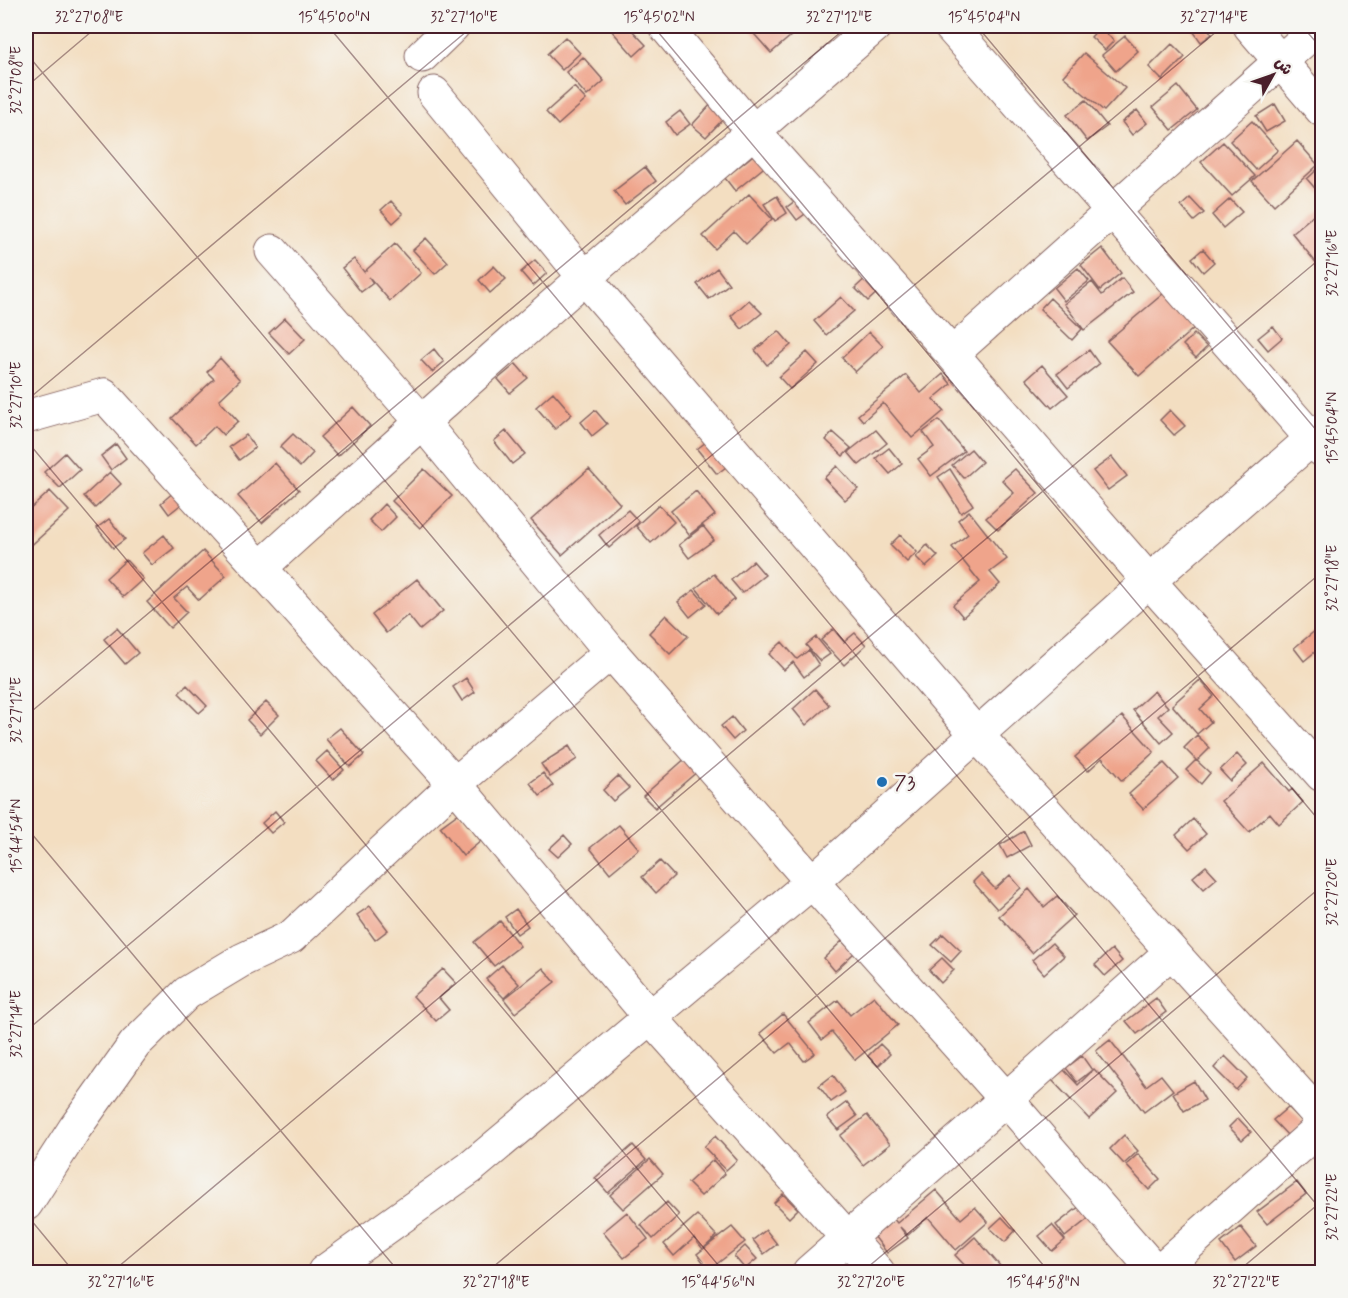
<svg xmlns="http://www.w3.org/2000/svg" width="1348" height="1298" font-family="Mynerve,'Playpen Sans Arabic',sans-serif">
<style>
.building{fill:#efa48b}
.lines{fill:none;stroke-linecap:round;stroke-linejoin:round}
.minor-casing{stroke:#856260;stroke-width:35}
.minor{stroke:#fff;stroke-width:33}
.ticks{fill:none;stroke:#4a1f2b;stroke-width:1.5;stroke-opacity:0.45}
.poi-dot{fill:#1f6fb2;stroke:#f6f6f2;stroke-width:2}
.labels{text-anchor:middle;stroke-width:5;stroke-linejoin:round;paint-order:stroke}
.poi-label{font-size:21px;fill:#4a1f2b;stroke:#f6f6f2;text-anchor:start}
.neatline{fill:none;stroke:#4a1f2b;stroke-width:2}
.ticks-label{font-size:15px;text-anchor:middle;fill:#4a1f2b}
</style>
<rect width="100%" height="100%" fill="#f6f6f2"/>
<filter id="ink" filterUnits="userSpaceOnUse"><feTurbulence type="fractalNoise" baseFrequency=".0167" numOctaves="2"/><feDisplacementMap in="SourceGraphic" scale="12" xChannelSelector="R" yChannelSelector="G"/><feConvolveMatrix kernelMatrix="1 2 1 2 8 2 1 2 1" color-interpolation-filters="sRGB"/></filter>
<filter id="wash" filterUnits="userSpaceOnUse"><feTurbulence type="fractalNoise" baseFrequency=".008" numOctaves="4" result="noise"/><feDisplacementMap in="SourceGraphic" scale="24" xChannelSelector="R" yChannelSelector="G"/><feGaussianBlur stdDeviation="1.35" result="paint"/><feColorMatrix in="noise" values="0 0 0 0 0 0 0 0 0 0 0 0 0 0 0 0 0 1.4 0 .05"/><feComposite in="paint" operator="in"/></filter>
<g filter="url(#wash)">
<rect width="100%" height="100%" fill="#f3dec1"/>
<g id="blocks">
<path class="building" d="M618 26H628L646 45 634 56 612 31Z
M747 26H796L799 29 771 53Z
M1194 26H1206L1212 34 1201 42 1191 28Z
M1100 27 1114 41 1105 50 1091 37Z
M1125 36 1138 51 1116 71 1102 55Z
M565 37 580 53 562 70 547 54Z
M1172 44 1185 57 1162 80 1149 67Z
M1084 53 1125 88 1104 111 1063 76Z
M583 57 604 81 587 96 566 72Z
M1178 86 1197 110 1172 130 1153 107Z
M574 87 586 100 558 125 546 112Z
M1086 100 1107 126 1087 141 1067 115Z
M712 103 726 116 706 137 692 125Z
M1275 104 1285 121 1266 132 1256 116Z
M1137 110 1147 123 1132 135 1122 122Z
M680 111 690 124 675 135 666 122Z
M1252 121 1278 150 1256 170 1230 141Z
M1297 141 1318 165 1274 205 1252 181Z
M1223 142 1255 176 1232 196 1201 162Z
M757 152 768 164 735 191 725 178Z
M1322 165V191L1320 194 1307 179Z
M645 167 656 181 625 205 614 191Z
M749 194 772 219 746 244 734 231 715 249 703 236Z
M777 196 787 213 775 221 764 204Z
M799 198 809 211 797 220 787 207Z
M1190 198 1204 213 1194 221 1181 206Z
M1230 199 1242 212 1223 228 1212 215Z
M391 201 403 214 393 223 381 210Z
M1322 208V270L1292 233Z
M426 238 448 262 435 274 413 250Z
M395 244 421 273 390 301 369 277 373 283 361 292 342 268 354 259 364 272Z
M1102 248 1121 273 1100 290 1081 265Z
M1203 249 1214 262 1203 272 1192 258Z
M535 260 547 273 533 286 521 272Z
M494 266 506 279 490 293 479 280Z
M717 268 729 284 709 299 697 284Z
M1078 268 1089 281 1064 301 1054 288Z
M868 276 881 289 868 301 855 288Z
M1122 278 1133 292 1084 330 1064 304 1092 282 1102 295Z
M1164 293 1194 328 1139 376 1107 341Z
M841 297 854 311 826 335 814 321Z
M1050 298 1082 329 1072 340 1040 309Z
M749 300 762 313 742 329 731 316Z
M285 318 305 339 289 354 269 333Z
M1273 326 1282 338 1268 350 1258 338Z
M779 331 791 345 767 365 755 350Z
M869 332 883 346 855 372 842 358Z
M1194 334 1207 347 1196 358 1183 345Z
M434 349 444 362 432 372 421 360Z
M1089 350 1099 364 1068 388 1057 374Z
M807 352 818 364 790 389 779 377Z
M220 358 240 380 219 400 238 421 223 435 215 426 196 444 172 418 214 379 207 372Z
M516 364 528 378 510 393 498 379Z
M1042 365 1068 395 1052 408 1026 379Z
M943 374 951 384 933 399 944 411 912 438 883 403 863 421 858 415 906 375 921 393Z
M553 392 572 414 555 429 536 407Z
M353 407 370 426 338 456 320 437Z
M595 410 607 424 592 436 581 422Z
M1170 410 1185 426 1174 435 1160 420Z
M939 420 964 451 931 476 918 459 934 447 923 432Z
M876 430 887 443 859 465 848 452Z
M506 431 525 454 512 464 494 441Z
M833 432 851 448 843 456 826 440Z
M293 434 313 453 300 467 280 447Z
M246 435 255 448 239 460 229 447Z
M711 438 731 463 717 474 697 449Z
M116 444 126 458 111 470 101 456Z
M889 448 902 464 890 474 876 458Z
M971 449 982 462 964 478 952 465Z
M65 453 80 470 60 488 44 472Z
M1112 457 1127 476 1108 490 1093 471Z
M275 463 299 490 262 523 238 496Z
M837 466 858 489 845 500 824 478Z
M424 469 452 496 420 528 392 501Z
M589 469 620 504 562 555 531 520Z
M950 469 973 505 961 513 938 477Z
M1015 469 1038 493 998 530 986 518 1014 493 1002 480Z
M110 472 121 484 95 508 84 496Z
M50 491 69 511 26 550V513Z
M175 491 184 502 169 514 161 503Z
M696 491 715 515 689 535 671 511Z
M384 504 396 517 381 532 369 520Z
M659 505 674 522 651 543 636 526Z
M628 510 639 522 609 548 599 535Z
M969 511 1007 559 990 572 1000 584 963 617 953 605 980 582 952 547 968 534 958 520Z
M109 519 125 539 113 548 97 528Z
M703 526 714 540 689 558 679 545Z
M164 535 174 548 152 565 142 553Z
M900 535 917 552 907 562 890 545Z
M927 545 938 556 926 567 916 557Z
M203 551 226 576 199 600 187 587 174 598 187 612 170 628 147 602Z
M126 560 143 579 123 597 106 578Z
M753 561 765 575 742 593 731 580Z
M714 574 735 599 717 614 696 588Z
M417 579 443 611 420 630 408 615 386 633 372 615Z
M694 590 706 604 690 617 678 602Z
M666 615 688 636 670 654 649 633Z
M1322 625V646L1304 661 1294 648Z
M117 628 138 653 125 664 104 639Z
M833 629 844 642 855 633 866 645 844 665 821 640Z
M816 637 830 654 820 661 806 645Z
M782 642 797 659 809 650 819 665 804 677 793 662 784 670 769 654Z
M466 678 475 692 462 701 453 687Z
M1200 680 1214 696 1200 709 1211 722 1197 734 1172 705Z
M187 685 207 706 199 713 179 693Z
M815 689 829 705 806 725 793 709Z
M1154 691 1168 707 1158 716 1173 732 1161 743 1133 710Z
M266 702 279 715 260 734 247 720Z
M1122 716 1154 752 1122 781 1102 758 1088 771 1075 757Z
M732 717 743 731 733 740 721 726Z
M340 728 364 755 350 767 326 739Z
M1197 735 1210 748 1197 761 1184 748Z
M569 746 577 759 550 777 541 764Z
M327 751 344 770 333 780 316 761Z
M1237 754 1247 765 1230 781 1220 770Z
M687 757 698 771 655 808 643 796Z
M1196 760 1210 773 1201 784 1186 770Z
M1164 763 1178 778 1143 809 1129 794Z
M1264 763 1289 792 1292 789 1303 802 1279 824 1270 813 1249 832 1221 801Z
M543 773 553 786 540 796 530 783Z
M618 776 629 788 613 801 603 790Z
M275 811 284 822 271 833 262 823Z
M459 813 481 841 463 856 440 827Z
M1193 819 1206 834 1189 849 1176 835Z
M619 825 639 849 610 873 590 848Z
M1024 831 1031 845 1007 858 1000 845Z
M564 835 572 844 558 857 549 849Z
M660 861 674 876 656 893 642 877Z
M1206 866 1217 878 1204 889 1193 877Z
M981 874 995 889 1010 875 1021 888 997 909 973 882Z
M1029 889 1044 907 1057 896 1074 915 1032 953 999 916Z
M370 906 388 930 375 940 357 915Z
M516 909 528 926 517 934 505 917Z
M500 921 520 946 494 966 474 942Z
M943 934 961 951 951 962 932 945Z
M842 941 854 953 835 971 824 958Z
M1052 943 1064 956 1044 974 1032 960Z
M1112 949 1122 961 1105 976 1095 965Z
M942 958 954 970 941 983 929 970Z
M502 965 519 984 504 998 486 979Z
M543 968 555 982 515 1013 504 999Z
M443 969 456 983 439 998 449 1010 436 1021 413 996Z
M874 996 898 1025 855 1060 832 1032 822 1040 809 1023 838 1000 850 1015Z
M1156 998 1166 1012 1137 1034 1126 1021Z
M783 1014 815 1053 804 1061 790 1043 777 1053 760 1033Z
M1110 1040 1146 1086 1161 1075 1173 1090 1144 1112 1096 1051Z
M880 1044 890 1054 878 1066 868 1056Z
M1082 1056 1092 1070 1077 1082 1066 1068Z
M1225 1056 1247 1078 1236 1090 1214 1068Z
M1094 1069 1117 1093 1089 1119 1052 1080 1064 1070 1078 1085Z
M833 1075 845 1092 831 1102 819 1086Z
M1194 1081 1205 1100 1184 1111 1173 1093Z
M847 1102 857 1116 838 1130 827 1117Z
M1288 1107 1304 1123 1289 1137 1273 1120Z
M867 1115 890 1144 863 1165 840 1136Z
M1238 1118 1251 1132 1242 1140 1229 1127Z
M1124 1135 1138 1151 1124 1164 1110 1149Z
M715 1136 737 1160 726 1170 704 1147Z
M633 1145 646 1160 608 1193 595 1178Z
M1138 1154 1160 1179 1149 1190 1126 1165Z
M650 1159 663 1174 623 1209 610 1195Z
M713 1160 725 1174 701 1196 688 1183Z
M1297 1182 1306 1194 1267 1224 1257 1212Z
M936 1190 961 1219 975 1207 988 1222 956 1250 928 1217 908 1235 900 1227 908 1238 887 1253 871 1232 892 1217 897 1223Z
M783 1194 798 1209 789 1218 774 1203Z
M667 1202 679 1215 653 1239 641 1225Z
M1080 1206 1089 1218 1065 1237 1056 1225Z
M627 1212 648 1239 624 1258 603 1232Z
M697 1215 717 1236 703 1249 694 1238 674 1256 664 1244Z
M1002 1217 1015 1231 1005 1242 990 1228Z
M1052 1225 1065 1240 1052 1251 1039 1236Z
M732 1227 745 1242 709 1270 697 1254Z
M1241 1227 1256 1246 1235 1262 1221 1243Z
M766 1230 777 1244 764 1254 753 1240Z
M975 1237 1001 1267 994 1272H971L955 1255Z
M745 1246 757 1259 745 1269 734 1256Z"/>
</g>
</g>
<g filter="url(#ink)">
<use href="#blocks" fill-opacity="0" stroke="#856260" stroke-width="1.5"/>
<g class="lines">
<defs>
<path id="minor" d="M665 26 754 132 952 354 1149 581 1322 775
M950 26 1322 450
M1250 26 1322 110
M422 56 453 26
M434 93 585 278 977 735 1322 1119
M272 251 422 422 611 652 812 882 1006 1099 1156 1272
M952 354 1320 26
M26 417 104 395 455 784 650 1017 878 1272
M260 568C367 471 475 374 584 278 681 194 779 110 875 26
M26 1204 75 1128 135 1044 187 993 242 960 291 937 455 784 611 652
M324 1272 470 1168 812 882 1149 581 1322 430
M809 1272 1006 1099 1171 952
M1158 1272 1322 1126"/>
</defs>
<use href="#minor" class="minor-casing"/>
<use href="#minor" class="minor"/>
</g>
</g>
<path class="ticks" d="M328 26 1322 1211M653 26 1322 824M977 26 1322 437M1302 26 1322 49M26 53 1049 1272M26 87 98 26M26 401 473 26M26 440 724 1272M26 716 848 26M26 827 399 1272M26 1031 1223 26M26 1214 74 1272M112 1272 1322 257M487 1272 1322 572M862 1272 1322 886M1237 1272 1322 1201"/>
<circle class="poi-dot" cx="882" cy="782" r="6"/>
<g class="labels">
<g class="poi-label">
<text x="894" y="789">73</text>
</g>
</g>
<rect width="1348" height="1298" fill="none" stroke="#f6f6f2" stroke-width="66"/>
<g transform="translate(1273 75) rotate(50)" stroke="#f6f6f2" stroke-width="4.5" paint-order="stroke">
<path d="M0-4.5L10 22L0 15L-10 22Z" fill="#4a1f2b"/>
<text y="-9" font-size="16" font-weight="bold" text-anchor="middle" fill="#4a1f2b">ش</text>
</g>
<rect x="33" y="33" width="1282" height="1232" class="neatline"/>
<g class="ticks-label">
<text x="89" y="22">32°27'08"E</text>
<text x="334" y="22">15°45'00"N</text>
<text x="464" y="22">32°27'10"E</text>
<text x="659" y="22">15°45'02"N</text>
<text x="839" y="22">32°27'12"E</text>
<text x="984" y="22">15°45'04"N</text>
<text x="1214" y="22">32°27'14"E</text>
<text transform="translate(16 80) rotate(-90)" y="5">32°27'08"E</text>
<text transform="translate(1332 263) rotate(-90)" y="5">32°27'16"E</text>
<text transform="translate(16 395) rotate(-90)" y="5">32°27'10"E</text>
<text transform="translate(1332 428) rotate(-90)" y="5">15°45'04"N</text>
<text transform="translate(1332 578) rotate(-90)" y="5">32°27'18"E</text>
<text transform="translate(16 710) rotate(-90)" y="5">32°27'12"E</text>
<text transform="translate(16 836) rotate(-90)" y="5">15°44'54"N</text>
<text transform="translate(1332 892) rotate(-90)" y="5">32°27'20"E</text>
<text transform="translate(16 1024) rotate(-90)" y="5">32°27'14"E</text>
<text transform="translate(1332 1207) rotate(-90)" y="5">32°27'22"E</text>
<text x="121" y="1287">32°27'16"E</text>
<text x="496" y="1287">32°27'18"E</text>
<text x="718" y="1287">15°44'56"N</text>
<text x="871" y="1287">32°27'20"E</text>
<text x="1043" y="1287">15°44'58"N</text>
<text x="1246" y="1287">32°27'22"E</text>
</g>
</svg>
